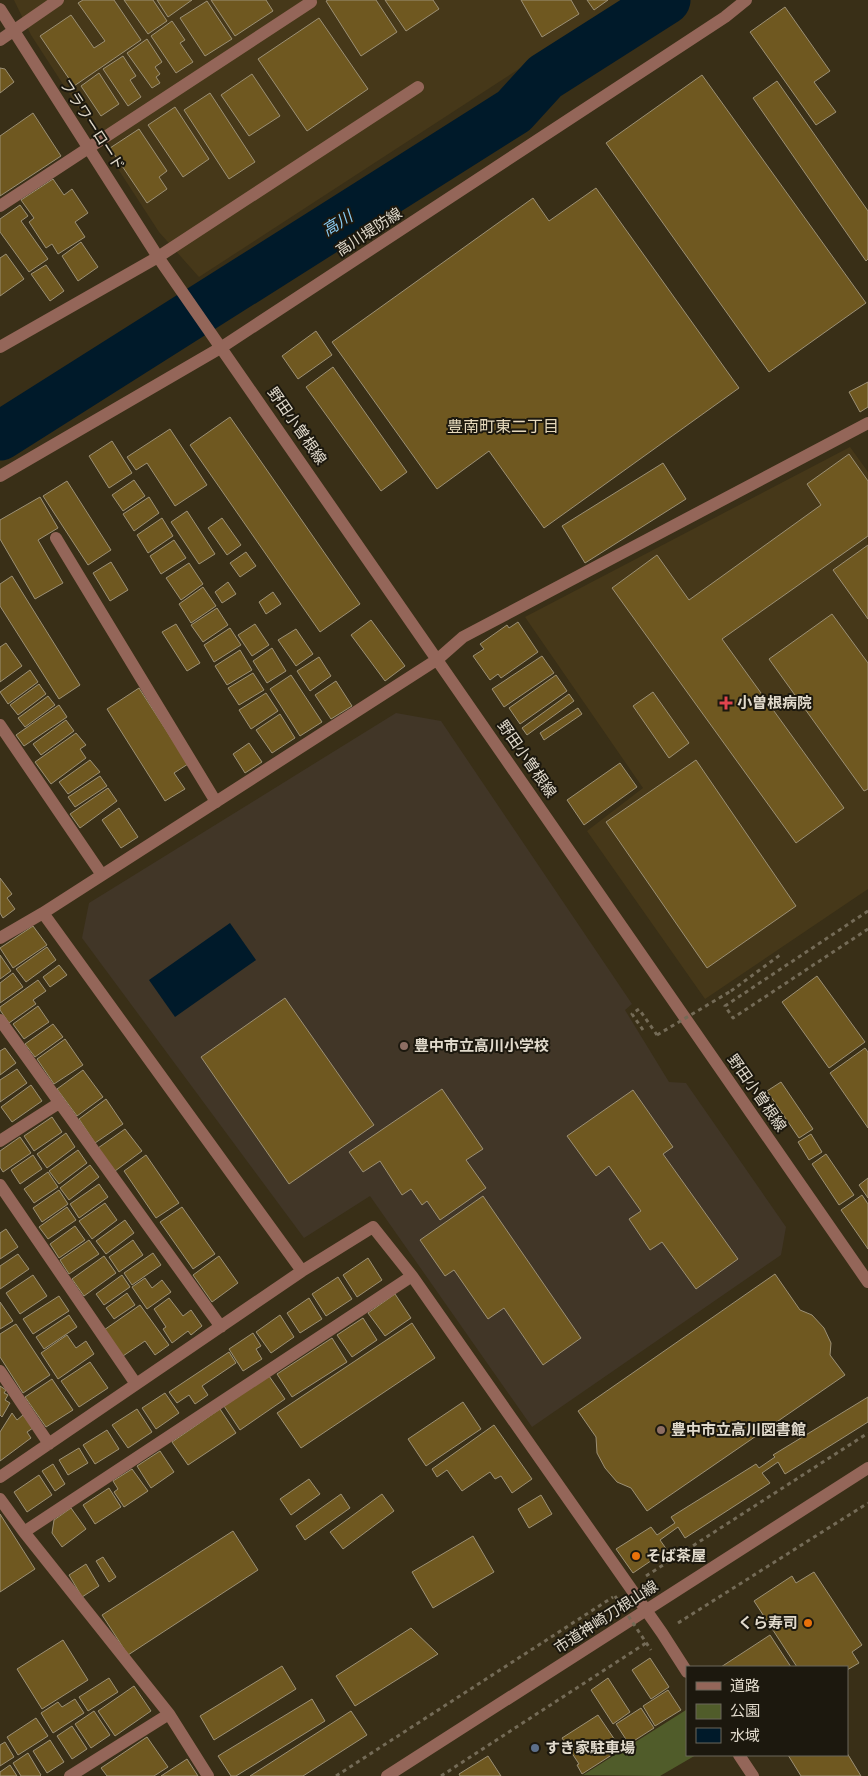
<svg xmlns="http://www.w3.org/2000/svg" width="868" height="1776" font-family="'Titillium Web','Noto Sans JP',sans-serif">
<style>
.built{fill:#463819}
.education{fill:#413627}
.green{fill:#505c2a}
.water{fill:#001a2a}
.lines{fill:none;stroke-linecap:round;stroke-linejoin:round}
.river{stroke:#001a2a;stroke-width:49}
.building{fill:#6f5820;stroke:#9c9075}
.path{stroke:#746b57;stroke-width:3;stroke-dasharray:4 4;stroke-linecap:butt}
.minor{stroke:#946659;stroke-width:12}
.path-bridge{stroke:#746b57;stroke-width:3;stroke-dasharray:4 4;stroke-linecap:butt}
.health-dot{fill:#e0444e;stroke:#1c180e;stroke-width:2}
.education-dot{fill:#8d6e63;stroke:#1c180e;stroke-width:2}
.food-dot{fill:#e8710a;stroke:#1c180e;stroke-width:2}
.service-dot{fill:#5c6f8a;stroke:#1c180e;stroke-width:2}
.labels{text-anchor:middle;stroke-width:4;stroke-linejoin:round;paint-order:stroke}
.street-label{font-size:15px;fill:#e1dacc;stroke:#1c180e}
.poi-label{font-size:15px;font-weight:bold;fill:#e1dacc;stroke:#1c180e;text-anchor:start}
.water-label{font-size:16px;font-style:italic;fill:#8accf4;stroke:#1c180e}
.neighbourhood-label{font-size:16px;fill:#e6d9bc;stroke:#1c180e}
</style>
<rect width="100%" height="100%" fill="#392f17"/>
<path class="built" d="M14 0H625L199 277 159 232 31 35Z
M850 447 868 472V889L705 999 587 831 643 788 525 617Z"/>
<path class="education" d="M396 713 441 721 632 1004 625 1010 669 1082 686 1083 786 1227 781 1255 532 1427 370 1196 304 1238 82 938 89 903Z"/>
<path class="green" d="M686 1710 687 1755H696L660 1776 583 1775Z"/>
<path class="water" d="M230 923 256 960 175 1017 149 980Z"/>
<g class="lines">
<path class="river" d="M0 436 514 111 545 77 666 0"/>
</g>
<path class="building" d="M83 0H114L141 40 74 86 40 36 71 15 94 48 105 41 78 3Z
M124 0H153L167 21 148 34Z
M157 0H192L168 17Z
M211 0H266L273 11 235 36Z
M328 0H376L397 32 361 56 326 1Z
M385 0H433L439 9 406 31Z
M521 0H571L579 14 542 37Z
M587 0H608L594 10Z
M207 1 232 39 205 56 180 18Z
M785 7 830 71 814 82 836 112 816 125 750 32Z
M319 18 368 89 307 131 258 59Z
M172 21 185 40 180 43 193 62 176 73 151 36Z
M147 39 162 62 155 67 160 74 156 77 160 83 152 88 127 53Z
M123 56 136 76 130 80 141 97 128 106 103 69Z
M0 68 5 69 14 82 0 93Z
M99 73 119 104 101 116 81 86Z
M252 74 280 116 249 136 221 95Z
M702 75 866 303 769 372 606 143Z
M777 81 868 211V259L866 261 753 98Z
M210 93 255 162 229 179 184 110Z
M175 107 209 159 183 177 148 125Z
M33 113 61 156 0 196V136Z
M139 129 167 171 159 177 167 189 147 203 110 148Z
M53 179 64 195 72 189 88 213 75 222 85 237 58 254 52 244 46 248 29 222 34 218 21 200Z
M596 188 739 388 544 528 489 451 437 489 332 342 533 198 549 221Z
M20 205 28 216 21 221 48 259 29 272 0 232V219Z
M81 242 98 267 78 281 62 256Z
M6 254 24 279 0 296V258Z
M46 265 64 291 50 301 31 274Z
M316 331 332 355 298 379 282 356Z
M333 367 407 472 381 491 306 387Z
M868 382V407L860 412 849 392Z
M230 417 360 604 320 632 190 445Z
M170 429 207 485 175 506 147 463 136 470 127 457Z
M112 441 132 473 109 488 89 456Z
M849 454 868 481V536L722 639 844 808 796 843 612 588 657 555 689 600 821 505 807 484Z
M663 463 686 499 585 563 562 526Z
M134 480 145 496 123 511 112 495Z
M67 481 111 550 88 565 43 496Z
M40 497 58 528 38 540 63 583 35 599 0 539V520Z
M149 497 159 513 134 531 123 514Z
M187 511 215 554 199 564 171 522Z
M162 518 173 536 148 553 137 535Z
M222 518 241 545 227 555 208 528Z
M174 540 186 558 161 574 150 556Z
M868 545V619L833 570Z
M246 552 256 566 240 577 230 563Z
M111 562 128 590 110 601 93 573Z
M189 563 203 584 181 600 166 578Z
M12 576 80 685 59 699 0 606V584Z
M228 582 236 594 222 603 215 592Z
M203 587 216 606 191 623 179 604Z
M273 592 281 604 266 614 259 602Z
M217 608 228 625 203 642 191 625Z
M832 614 868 663V789L864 791 769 659Z
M371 620 405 666 385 681 351 635Z
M518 622 538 652 501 678 498 674 490 680 473 656 484 649 480 644 507 625 509 628Z
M176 624 200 663 187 671 162 632Z
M255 624 269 645 252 656 238 635Z
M230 628 241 645 214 662 204 645Z
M296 629 313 654 296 666 278 640Z
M6 643 22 666 0 682V647Z
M272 648 286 671 267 683 253 661Z
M240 650 252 670 227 685 215 666Z
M542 656 554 673 504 707 492 689Z
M319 657 331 676 310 691 297 671Z
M30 670 38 682 8 704 0 692Z
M253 673 264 690 239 705 228 688Z
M291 675 322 722 300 736 270 689Z
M556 675 567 691 520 724 509 708Z
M336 681 352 706 331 719 315 695Z
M39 684 46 694 18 715 10 705Z
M139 688 188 764 174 773 185 789 165 801 107 709Z
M653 692 689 743 669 758 633 706Z
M266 693 278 711 251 729 239 710Z
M569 694 574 701 527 735 522 728Z
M48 696 55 705 25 727 18 718Z
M59 705 67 717 24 746 16 735Z
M578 708 582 714 544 740 540 733Z
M280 714 295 738 272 753 256 730Z
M66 720 74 731 41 755 33 744Z
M76 733 86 745 80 749 86 758 51 784 35 762Z
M249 743 262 762 245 773 233 754Z
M90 760 100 772 68 794 59 782Z
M696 760 796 906 707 968 606 822Z
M620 763 637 787 584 825 567 800Z
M100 776 107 786 75 807 68 797Z
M108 788 117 801 80 828 70 814Z
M119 808 138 837 121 848 102 820Z
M0 878 12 894 7 898 15 909 3 918 0 913Z
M33 926 47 945 13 968 0 948Z
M47 947 56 960 26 982 16 969Z
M0 955 11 971 0 979Z
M59 965 67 975 50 987 43 977Z
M13 973 23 987 0 1003V983Z
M817 976 865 1042 829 1068 782 1002Z
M38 980 46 991 33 1000 36 1004 9 1023 0 1010V1007Z
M285 998 374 1125 289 1184 201 1057Z
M38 1006 49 1022 24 1039 13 1024Z
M53 1024 63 1037 35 1057 25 1044Z
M65 1039 83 1065 54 1084 37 1059Z
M5 1048 16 1063 0 1075V1051Z
M865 1048 868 1052V1128L830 1073Z
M17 1069 27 1083 0 1102V1080Z
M83 1070 103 1097 77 1116 57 1089Z
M781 1082 813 1129 799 1138 767 1091Z
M31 1085 42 1101 12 1122 1 1107Z
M442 1089 483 1149 466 1160 486 1188 440 1220 427 1201 422 1205 411 1189 402 1195 380 1161 363 1172 349 1152Z
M633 1090 673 1147 663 1154 738 1259 696 1289 662 1242 650 1250 629 1219 641 1211 609 1166 596 1176 567 1136Z
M106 1099 123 1124 95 1143 79 1119Z
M52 1117 62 1132 34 1151 24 1136Z
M125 1129 142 1151 115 1171 98 1148Z
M66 1133 75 1147 47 1168 37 1154Z
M811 1134 822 1152 809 1160 798 1142Z
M20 1137 31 1153 3 1172 0 1167V1151Z
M78 1150 87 1163 59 1184 49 1171Z
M826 1154 854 1195 839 1205 812 1164Z
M33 1155 42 1169 20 1184 11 1170Z
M146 1155 179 1203 156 1218 124 1171Z
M90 1165 99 1177 69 1200 60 1188Z
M48 1172 58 1187 34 1203 24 1189Z
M868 1178V1198L859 1185Z
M99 1184 108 1197 79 1218 70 1204Z
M59 1190 68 1204 42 1222 33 1208Z
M862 1195 868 1204V1249L841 1210Z
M483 1196 581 1338 543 1365 504 1308 488 1319 454 1270 445 1276 420 1240Z
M105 1203 117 1220 92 1239 79 1221Z
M67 1207 76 1220 48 1239 39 1227Z
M182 1207 215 1254 193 1269 160 1222Z
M125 1220 134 1233 106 1254 96 1241Z
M75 1226 85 1240 59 1258 50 1244Z
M6 1229 18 1247 0 1259V1233Z
M89 1240 99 1254 69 1274 60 1260Z
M133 1240 143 1255 119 1272 109 1257Z
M153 1253 161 1265 132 1285 124 1273Z
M18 1254 29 1269 0 1289V1266Z
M104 1256 116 1273 84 1296 72 1279Z
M219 1256 238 1283 212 1302 193 1275Z
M368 1258 382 1280 357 1297 343 1275Z
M775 1274 800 1310 812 1315 824 1328 831 1343 830 1355 845 1375 647 1511 631 1488 617 1482 605 1468 597 1453 596 1437 578 1411Z
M33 1275 47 1296 20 1314 6 1293Z
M122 1275 130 1287 104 1305 96 1294Z
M338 1277 352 1299 326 1316 312 1294Z
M145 1278 152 1288 162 1280 171 1292 147 1309 132 1287Z
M127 1293 135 1305 114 1319 106 1308Z
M395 1294 411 1318 385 1336 368 1313Z
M59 1296 69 1311 33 1334 23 1319Z
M169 1298 183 1316 191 1310 202 1326 191 1335 188 1331 172 1343 163 1329 166 1327 154 1309Z
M309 1298 322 1319 300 1333 287 1313Z
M0 1302 13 1321 0 1329Z
M140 1305 169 1345 155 1355 145 1341 123 1356 104 1330Z
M69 1315 77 1327 44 1349 36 1337Z
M280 1315 294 1337 271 1353 256 1332Z
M363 1318 377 1340 352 1357 337 1335Z
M412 1323 435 1358 301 1448 277 1413Z
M16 1324 50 1375 23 1393 0 1357V1334Z
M253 1333 261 1346 256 1349 262 1359 243 1371 229 1349Z
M67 1335 76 1348 86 1341 94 1354 58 1379 41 1353Z
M332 1338 347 1362 292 1397 277 1374Z
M229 1352 236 1363 202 1386 208 1395 195 1404 189 1395 177 1403 169 1392Z
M90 1362 108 1388 79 1407 61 1381Z
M269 1376 285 1399 240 1430 224 1406Z
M52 1379 73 1410 46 1427 25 1397Z
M0 1386 6 1390 4 1393 8 1395 5 1400 10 1403 2 1417 0 1415Z
M165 1393 179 1413 156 1429 142 1408Z
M868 1397V1422L785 1474 778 1462 762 1473 770 1483 685 1538 678 1527 660 1540 667 1550 633 1573 616 1549 651 1527 657 1535 675 1523 671 1517 756 1464 759 1468 775 1457 773 1455Z
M463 1402 481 1429 426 1466 408 1439Z
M137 1409 152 1432 128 1448 112 1425Z
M220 1409 236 1433 188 1465 172 1442Z
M12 1413 17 1420 23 1415 33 1428 27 1432 31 1438 0 1461V1432Z
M494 1425 532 1479 512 1493 501 1476 495 1479 490 1472 462 1491 447 1470 437 1477 432 1469Z
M107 1430 119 1449 95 1464 83 1445Z
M79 1448 88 1463 68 1475 59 1460Z
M160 1451 174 1472 151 1488 137 1466Z
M53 1464 65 1484 55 1491 42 1471Z
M132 1469 148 1491 124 1507 114 1492 118 1489 113 1481Z
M39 1475 52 1495 27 1512 14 1492Z
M309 1479 320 1494 291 1515 280 1499Z
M109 1488 121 1507 95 1524 83 1505Z
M341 1494 350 1508 305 1540 296 1526Z
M382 1494 394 1511 343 1549 330 1532Z
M541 1495 552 1514 529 1528 518 1509Z
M71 1508 86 1529 62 1547 52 1533 54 1520Z
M0 1514 35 1569 0 1592Z
M233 1531 258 1570 128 1655 102 1615Z
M473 1536 494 1572 433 1608 412 1572Z
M103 1557 116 1577 109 1582 96 1561Z
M86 1564 99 1586 82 1597 69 1575Z
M814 1572 862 1645 852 1652 859 1663 847 1670V1667H797L754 1601 792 1576 796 1583Z
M411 1628 438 1654 355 1706 336 1676Z
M770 1635 791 1667H721Z
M63 1640 88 1680 42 1709 17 1669Z
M650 1658 669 1687 651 1699 632 1670Z
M282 1666 296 1689 214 1740 200 1716Z
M109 1678 118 1692 88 1711 79 1697Z
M608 1678 630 1712 613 1724 591 1690Z
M134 1686 151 1711 115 1736 98 1711Z
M668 1690 681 1710 655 1726 643 1706Z
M75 1699 84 1713 53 1733 41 1713 58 1702 62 1707Z
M312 1699 325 1721 236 1776H231L218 1756Z
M641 1708 654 1728 629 1744 616 1724Z
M94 1711 110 1735 91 1748 75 1724Z
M351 1711 367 1735 303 1776H250Z
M598 1715 621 1749 582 1774 577 1765 579 1764 562 1738Z
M36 1718 48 1736 18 1755 7 1737Z
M72 1726 87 1749 72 1759 57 1736Z
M147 1737 168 1767 154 1776H107L101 1768Z
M50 1740 64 1762 47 1773 33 1751Z
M5 1742 14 1757 0 1766V1745Z
M28 1753 41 1775 40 1776H21L13 1763Z
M847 1753 861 1776H801L788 1755H847Z
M488 1756 501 1776H460L459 1774Z
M187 1759 198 1776H161Z
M10 1765 17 1776H0V1772Z"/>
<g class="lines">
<path class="path" d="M868 911 725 1006 733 1018 868 929
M731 991 780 955
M643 1030 632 1014 639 1009 657 1035
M646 1576 868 1433
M678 1623 868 1503
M336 1776 613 1597
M441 1776 646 1643"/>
<path class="minor" d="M0 9 158 257 868 1282
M0 40 58 0
M0 206 311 2
M0 347 158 257 418 87
M0 476 222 347 725 17 746 0
M56 538 216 802
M0 725 102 875
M43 913 302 1271 373 1227 412 1276 662 1633 687 1672
M0 938 43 913 438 659 463 637 868 423
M0 1020 221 1327
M0 1141 59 1103
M0 1185 136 1384
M0 1371 49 1444
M0 1477 302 1271
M0 1499 24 1532 169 1714 208 1776
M24 1532 412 1276
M739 1755 753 1776
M70 1776 169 1714
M387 1776 868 1468"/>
<path class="path-bridge" d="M657 1035 731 991
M615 1596 651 1650"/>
</g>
<path class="health-dot" d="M723.5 695.5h5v5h5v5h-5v5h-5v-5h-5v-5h5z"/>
<g class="education-dot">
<circle cx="404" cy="1046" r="5"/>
<circle cx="661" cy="1430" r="5"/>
</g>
<g class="food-dot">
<circle cx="636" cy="1556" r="5"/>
<circle cx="808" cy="1623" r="5"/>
</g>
<circle class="service-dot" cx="535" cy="1748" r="5"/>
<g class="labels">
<g class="street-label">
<text transform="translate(92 125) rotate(57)" y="5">フラワーロード</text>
<text transform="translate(369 232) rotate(-33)" y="5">高川堤防線</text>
<text transform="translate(297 426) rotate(55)" y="5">野田小曽根線</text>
<text transform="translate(527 759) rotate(55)" y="5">野田小曽根線</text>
<text transform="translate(757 1093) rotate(55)" y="5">野田小曽根線</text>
<text transform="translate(606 1617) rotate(-33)" y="5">市道神崎刀根山線</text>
</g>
<g class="poi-label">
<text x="737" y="708">小曽根病院</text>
<text x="414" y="1051">豊中市立高川小学校</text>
<text x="671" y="1435">豊中市立高川図書館</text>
<text x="646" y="1561">そば茶屋</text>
<text x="798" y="1628" text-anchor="end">くら寿司</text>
<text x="545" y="1753">すき家駐車場</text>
</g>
<g class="water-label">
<text transform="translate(337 223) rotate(-32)" y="6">高川</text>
</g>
<g class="neighbourhood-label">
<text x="503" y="432">豊南町東二丁目</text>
</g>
</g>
<rect x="686" y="1666" width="162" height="90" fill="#1c180e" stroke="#6b665a"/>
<rect x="696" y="1682" width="25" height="8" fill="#946659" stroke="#6b665a"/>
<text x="730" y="1691" font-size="15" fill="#e1dacc">道路</text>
<rect x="696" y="1704" width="25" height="15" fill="#505c2a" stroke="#6b665a"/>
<text x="730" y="1716" font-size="15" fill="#e1dacc">公園</text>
<rect x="696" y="1728" width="25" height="15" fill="#001a2a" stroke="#6b665a"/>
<text x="730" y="1741" font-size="15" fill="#e1dacc">水域</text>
</svg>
